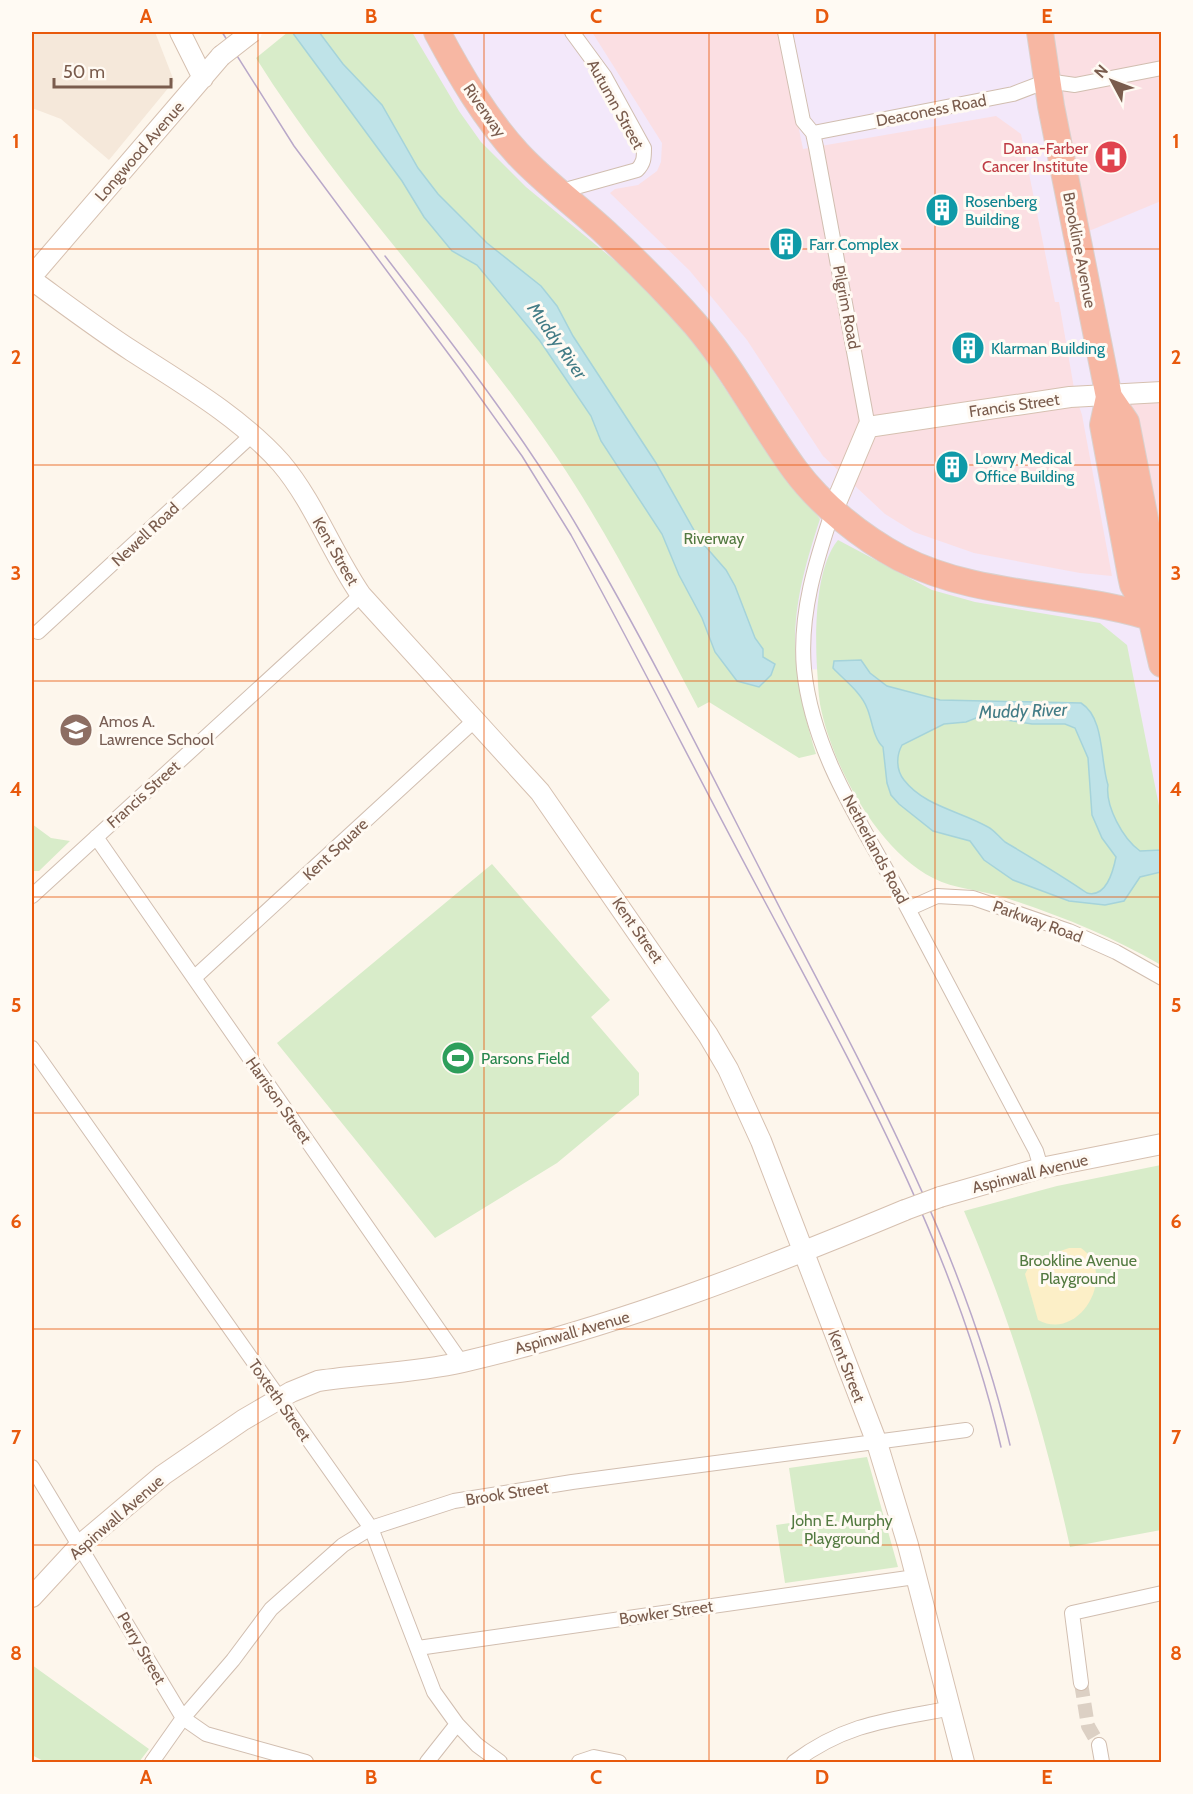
<svg xmlns="http://www.w3.org/2000/svg" width="1193" height="1794" font-family="Cabin,sans-serif">
<style>
.residential{fill:#f5e8da}
.education{fill:#f3e8fa}
.medical{fill:#fbdfe3}
.green{fill:#d8ecc9}
.sand{fill:#fcefc7}
.water{fill:#bfe3e8;stroke:#a5d3da;stroke-width:1.5;fill-rule:evenodd}
.lines{fill:none;stroke-linecap:round;stroke-linejoin:round}
.street-tunnel{stroke:#dcd0c4;stroke-width:14;stroke-dasharray:14 7;stroke-linecap:butt}
.street-casing{stroke:#d1beb0;stroke-width:16}
.secondary-casing{stroke:#d6c0b0;stroke-width:22}
.highway-casing{stroke:#dad1cd;stroke-width:28}
.street{stroke:#fff;stroke-width:14}
.secondary{stroke:#fff;stroke-width:20}
.highway{stroke:#f7b7a3;stroke-width:26}
.tram{stroke:#b9a8c9;stroke-width:1.5}
.secondary-bridge-casing{stroke:#d6c0b0;stroke-width:22;stroke-linecap:butt}
.secondary-bridge{stroke:#fff;stroke-width:20}
.grid{fill:none;stroke:#e8590c;stroke-width:1.5;stroke-opacity:0.55}
.labels{text-anchor:middle;stroke-width:6;stroke-linejoin:round;paint-order:stroke}
.street-label{font-size:16px;fill:#7a5c4d;stroke:#fffaf3}
.health-label{font-size:16px;fill:#be3a42;stroke:#fffaf3;text-anchor:end}
.culture-label{font-size:16px;fill:#0d838f;stroke:#fffaf3;text-anchor:start}
.park-label{font-size:16px;fill:#537a41;stroke:#fffaf3}
.education-label{font-size:16px;fill:#785e54;stroke:#fffaf3;text-anchor:start}
.leisure-label{font-size:16px;fill:#27864d;stroke:#fffaf3;text-anchor:start}
.water-label{font-size:18px;font-style:italic;fill:#437c86;stroke:#fffaf3}
.neatline{fill:none;stroke:#e8590c;stroke-width:2}
.grid-label{font-size:20px;text-anchor:middle;font-weight:bold;fill:#e8590c}
</style>
<rect width="100%" height="100%" fill="#fdf6ec"/>
<path class="residential" d="M32 32H155L174 81 109 160 61 119 32 108Z"/>
<path class="education" d="M300 32H1161V855L845 669 776 670Z"/>
<path class="medical" d="M592 32H779L803 149 996 116 1021 134 1055 302H1059L1075 394 1082 415 1112 576 1080 573 974 553 914 532 885 514 823 456 747 340 690 271 610 193 615 189 638 185 657 171 661 162 662 143Z
M1040 32H1161V201L1077 236Z
M1161 392V554L1109 397Z"/>
<path class="green" d="M288 32H412L459 111 481 142 526 187 637 279 694 342 761 443 820 519C788 616 787 657 816 754L799 758 709 702 698 708C654 624 611 538 558 459 464 320 345 200 256 58Z
M838 540 932 590 975 602 1100 623 1127 645 1161 816V965C1111 936 1059 915 1003 897 981 890 954 889 933 878 877 850 831 763 820 704 818 692 818 680 817 668 815 632 815 568 838 540Z
M32 824 51 838 70 841 39 871H32Z
M492 864 610 1000 591 1017 639 1073V1095L557 1163 435 1238 277 1043Z
M1161 1165V1530L1070 1547C1045 1431 1011 1320 964 1211L1057 1186Z
M867 1457 898 1567 785 1583 776 1525 797 1522 789 1468Z
M32 1665 149 1749 139 1762H45L32 1755Z"/>
<path class="sand" d="M1069 1248H1081C1119 1274 1079 1343 1038 1320L1025 1274 1032 1261Z"/>
<path class="water" d="M292 32H319L343 64 382 105 418 168 438 194 487 243 541 286 557 306 573 336 656 463 699 539 726 570 735 586 755 638 763 649V657L775 664 771 675 759 687 737 681 715 652 702 618 679 575 662 534 601 441 591 416 540 341 477 265 452 251 424 217 402 181Z
M861 660 870 673 887 686 940 700 1081 703C1105 718 1100 761 1108 785 1105 806 1123 839 1140 851L1161 850V872L1140 877 1124 901 1105 905 1069 901 1013 880 984 860 970 841 933 831 899 804 891 795 887 783 883 747C873 738 872 719 867 708 861 692 844 680 833 668L834 661ZM981 716 1032 724H1065L1075 728 1088 758 1092 815 1102 838 1116 857C1113 872 1106 898 1087 893 1061 875 1032 858 1005 842 999 837 994 830 988 827 960 811 924 806 904 780 896 770 896 756 902 745L944 724 966 722Z"/>
<g class="lines">
<path class="street-tunnel" d="M1081 1683 1088 1726 1099 1745"/>
<defs>
<path id="street" d="M785 32 803 121 813 133 816 147 868 427
M813 133 1013 94 1047 81 1075 85 1162 68
M558 192 637 170C644 163 644 158 644 148L605 77 572 32
M833 510C816 561 799 614 804 669 813 758 868 833 908 909 951 990 993 1070 1036 1151L1041 1168
M38 632 252 435
M96 837 461 1362
M32 896 361 595
M908 909 937 896 973 898 1069 931 1116 952 1162 978
M194 978 475 720
M32 1048 371 1528 434 1692 457 1724 477 1745 500 1762
M32 1467 183 1718 206 1734 306 1762
M418 1648 915 1577
M1081 1683 1072 1613 1162 1593
M1099 1745 1102 1762
M152 1762 183 1718 233 1660 271 1609 343 1545 371 1528 454 1501 572 1482 966 1430
M427 1762 457 1724
M579 1762 594 1757 619 1762
M794 1762C846 1723 889 1720 952 1708"/>
<path id="secondary" d="M180 32 203 78
M32 276 221 56
M32 280C65 304 98 329 132 351 183 384 240 417 281 463 314 502 332 553 361 595L540 792 708 1035 728 1069 761 1141 877 1443 908 1545 964 1762
M833 510 868 427 1070 397 1162 392
M940 1197 1041 1168 1162 1144
M32 1597 80 1545 163 1475 243 1420 291 1392 318 1381C366 1374 415 1373 463 1362 615 1327 761 1270 905 1210"/>
<path id="highway" d="M437 32C460 75 485 118 518 154 545 183 577 206 606 233 637 262 667 292 695 324 734 370 760 422 795 470 821 505 861 537 900 558 981 600 1077 591 1162 621
M1040 32 1051 106 1109 397 1126 422 1152 555 1159 592 1151 617
M1109 397 1103 425 1131 576 1133 585 1151 617 1162 664"/>
</defs>
<use href="#street" class="street-casing"/>
<use href="#secondary" class="secondary-casing"/>
<use href="#highway" class="highway-casing"/>
<use href="#street" class="street"/>
<use href="#secondary" class="secondary"/>
<use href="#highway" class="highway"/>
<path class="tram" d="M222 32 294 146 459 368 522 456 571 535C635 651 694 769 756 885 852 1065 955 1247 1001 1447
M385 256C454 346 524 435 581 533 654 657 718 788 784 916 873 1086 966 1257 1010 1445"/>
<defs>
<path id="secondary-bridge" d="M221 56 252 32
M905 1210 940 1197"/>
</defs>
<use href="#secondary-bridge" class="secondary-bridge-casing"/>
<use href="#secondary-bridge" class="secondary-bridge"/>
</g>
<path class="grid" d="M258 32V1762M484 32V1762M709 32V1762M935 32V1762M32 249H1162M32 465H1162M32 681H1162M32 897H1162M32 1113H1162M32 1329H1162M32 1545H1162"/>
<defs>
<symbol id="hospital-disc" viewBox="-11 -11 22 22"><circle r="9.5" fill="#e0444e" stroke="#fffaf3"/><path d="M-5-5h3v3.5h4V-5h3V5h-3V1.5h-4V5h-3Z" fill="#fff"/></symbol>
<symbol id="building-disc" viewBox="-11 -11 22 22"><circle r="9.5" fill="#0f9aa8" stroke="#fffaf3"/><path d="M-4-6H4V6H1V3H-1V6H-4ZM-2.5-4.3h1.7v1.8h-1.7ZM.8-4.3h1.7v1.8H.8ZM-2.5-1h1.7V.8h-1.7ZM.8-1h1.7V.8H.8Z" fill="#fff"/></symbol>
<symbol id="school-disc" viewBox="-11 -11 22 22"><circle r="9.5" fill="#8d6e63" stroke="#fffaf3"/><path d="M0-5L7-2L0 1L-7-2ZM-4 1L0 2.5L4 1V4Q0 6-4 4Z" fill="#fff"/></symbol>
<symbol id="stadium-disc" viewBox="-11 -11 22 22"><circle r="9.5" fill="#2e9e5b" stroke="#fffaf3"/><path d="M0-5a6.5 5 0 1 0 0 10a6.5 5 0 1 0 0-10ZM-3.5-1.8h7v3.6h-7Z" fill="#fff"/></symbol>
</defs>
<g fill-rule="evenodd">
<use href="#hospital-disc" x="1092" y="138" width="38" height="38"/>
<use href="#building-disc" x="923" y="191" width="38" height="38"/>
<use href="#building-disc" x="767" y="225" width="38" height="38"/>
<use href="#building-disc" x="949" y="329" width="38" height="38"/>
<use href="#building-disc" x="933" y="448" width="38" height="38"/>
<use href="#school-disc" x="57" y="711" width="38" height="38"/>
<use href="#stadium-disc" x="439" y="1039" width="38" height="38"/>
</g>
<g class="labels">
<g class="street-label">
<text transform="translate(616 104) rotate(61)" y="6">Autumn Street</text>
<text transform="translate(485 110) rotate(55)" y="6">Riverway</text>
<text transform="translate(931 110) rotate(-11)" y="6">Deaconess Road</text>
<text transform="translate(139 151) rotate(-49)" y="6">Longwood Avenue</text>
<text transform="translate(1080 250) rotate(79)" y="6">Brookline Avenue</text>
<text transform="translate(847 307) rotate(79)" y="6">Pilgrim Road</text>
<text transform="translate(1014 405) rotate(-8)" y="6">Francis Street</text>
<text transform="translate(145 534) rotate(-43)" y="6">Newell Road</text>
<text transform="translate(336 551) rotate(60)" y="6">Kent Street</text>
<text transform="translate(143 794) rotate(-42)" y="6">Francis Street</text>
<text transform="translate(335 849) rotate(-43)" y="6">Kent Square</text>
<text transform="translate(876 849) rotate(62)" y="6">Netherlands Road</text>
<text transform="translate(1038 921) rotate(20)" y="6">Parkway Road</text>
<text transform="translate(638 930) rotate(55)" y="6">Kent Street</text>
<text transform="translate(279 1100) rotate(55)" y="6">Harrison Street</text>
<text transform="translate(1030 1173) rotate(-14)" y="6">Aspinwall Avenue</text>
<text transform="translate(572 1332) rotate(-16)" y="6">Aspinwall Avenue</text>
<text transform="translate(847 1366) rotate(69)" y="6">Kent Street</text>
<text transform="translate(280 1400) rotate(55)" y="6">Toxteth Street</text>
<text transform="translate(507 1493) rotate(-9)" y="6">Brook Street</text>
<text transform="translate(116 1517) rotate(-41)" y="6">Aspinwall Avenue</text>
<text transform="translate(666 1612) rotate(-8)" y="6">Bowker Street</text>
<text transform="translate(142 1648) rotate(60)" y="6">Perry Street</text>
</g>
<g class="health-label">
<text x="1088" y="154">Dana-Farber<tspan x="1088" dy="18">Cancer Institute</tspan></text>
</g>
<g class="culture-label">
<text x="965" y="207">Rosenberg<tspan x="965" dy="18">Building</tspan></text>
<text x="809" y="250">Farr Complex</text>
<text x="991" y="354">Klarman Building</text>
<text x="975" y="464">Lowry Medical<tspan x="975" dy="18">Office Building</tspan></text>
</g>
<g class="park-label">
<text x="714" y="544">Riverway</text>
<text x="1078" y="1266">Brookline Avenue<tspan x="1078" dy="18">Playground</tspan></text>
<text x="842" y="1526">John E. Murphy<tspan x="842" dy="18">Playground</tspan></text>
</g>
<g class="education-label">
<text x="99" y="727">Amos A.<tspan x="99" dy="18">Lawrence School</tspan></text>
</g>
<g class="leisure-label">
<text x="481" y="1064">Parsons Field</text>
</g>
<g class="water-label">
<text transform="translate(557 341) rotate(55)" y="6">Muddy River</text>
<text transform="translate(1023 711) rotate(-2)" y="6">Muddy River</text>
</g>
</g>
<rect width="1193" height="1794" fill="none" stroke="#fffaf3" stroke-width="66"/>
<g transform="translate(1112 81) rotate(311)" stroke="#fffaf3" stroke-width="4.5" paint-order="stroke">
<path d="M0-4.5L10 22L0 15L-10 22Z" fill="#7a5c4d"/>
<text y="-9" font-size="16" font-weight="bold" text-anchor="middle" fill="#7a5c4d">N</text>
</g>
<path d="M54 78v9h117v-9" fill="none" stroke="#7a5c4d" stroke-width="3"/>
<text x="63" y="78" font-size="18" fill="#7a5c4d" stroke="#fffaf3" stroke-width="4.5" paint-order="stroke">50 m</text>
<rect x="33" y="33" width="1127" height="1728" class="neatline"/>
<g class="grid-label">
<text x="146" y="23">A</text>
<text x="371" y="23">B</text>
<text x="596" y="23">C</text>
<text x="822" y="23">D</text>
<text x="1047" y="23">E</text>
<text x="16" y="148">1</text>
<text x="1176" y="148">1</text>
<text x="16" y="364">2</text>
<text x="1176" y="364">2</text>
<text x="16" y="580">3</text>
<text x="1176" y="580">3</text>
<text x="16" y="796">4</text>
<text x="1176" y="796">4</text>
<text x="16" y="1012">5</text>
<text x="1176" y="1012">5</text>
<text x="16" y="1228">6</text>
<text x="1176" y="1228">6</text>
<text x="16" y="1444">7</text>
<text x="1176" y="1444">7</text>
<text x="16" y="1660">8</text>
<text x="1176" y="1660">8</text>
<text x="146" y="1784">A</text>
<text x="371" y="1784">B</text>
<text x="596" y="1784">C</text>
<text x="822" y="1784">D</text>
<text x="1047" y="1784">E</text>
</g>
</svg>
